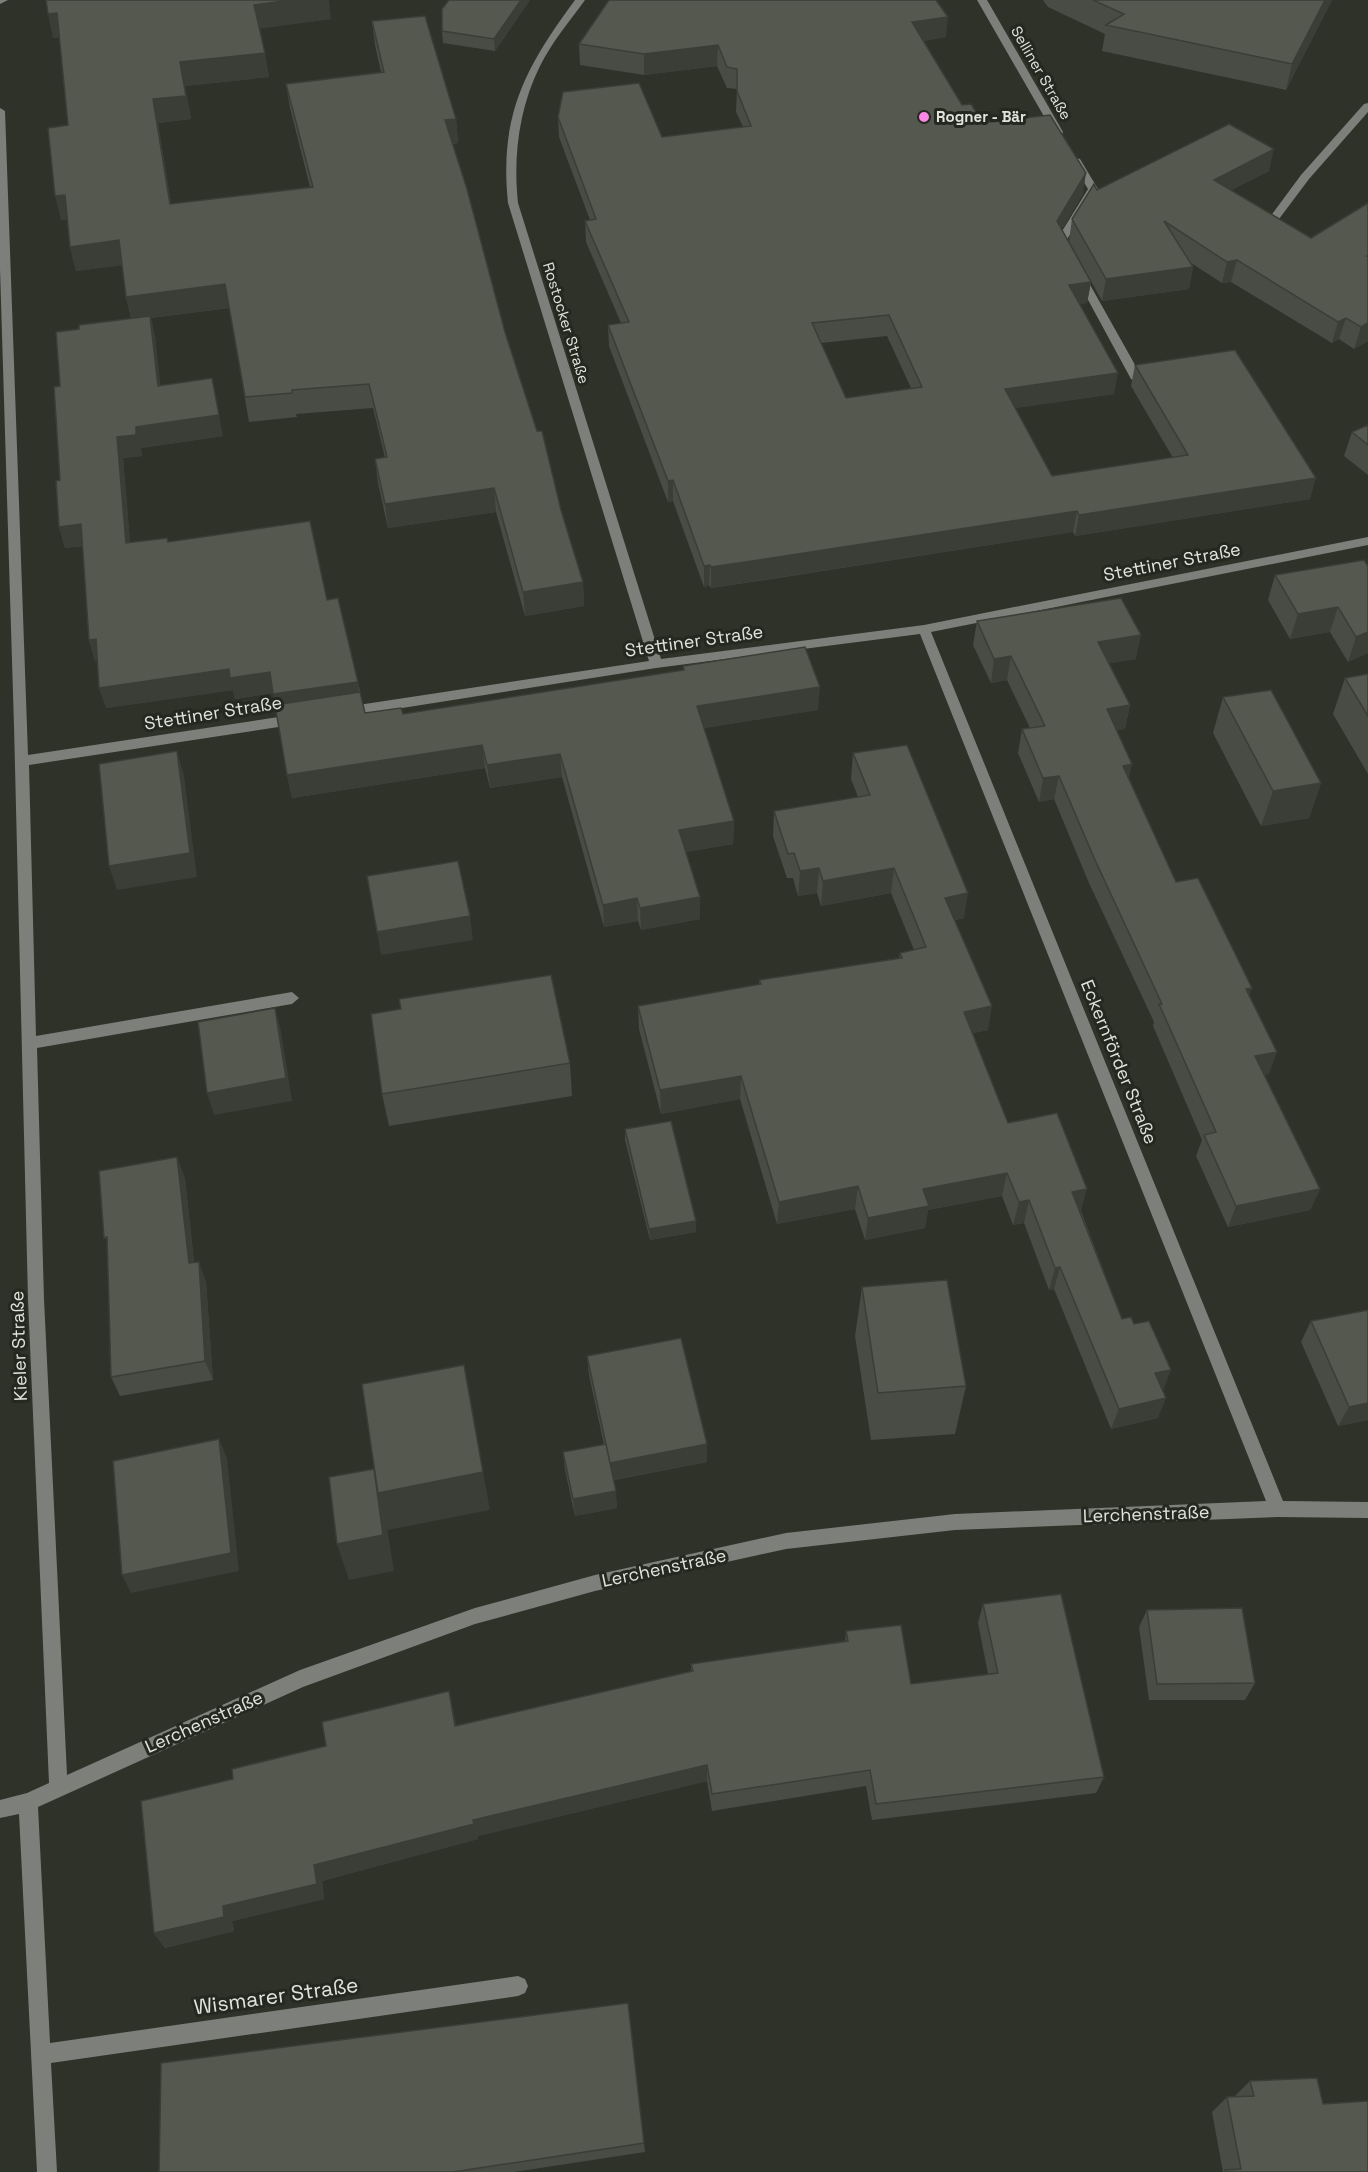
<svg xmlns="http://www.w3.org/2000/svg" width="1368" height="2172" font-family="'Space Grotesk',sans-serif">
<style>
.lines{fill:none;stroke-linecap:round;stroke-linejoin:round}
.minor{fill:#7d7f7a;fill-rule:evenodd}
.wall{fill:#484c44;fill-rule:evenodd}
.shaded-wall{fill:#3b3e37}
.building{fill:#54584f;stroke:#3b3e37;stroke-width:1.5;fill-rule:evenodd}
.poi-dot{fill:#fb87e5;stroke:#24281f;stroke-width:2}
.labels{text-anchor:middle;stroke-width:6;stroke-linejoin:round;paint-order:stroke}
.far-street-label{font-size:15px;fill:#e1e3dd;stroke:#24281f}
.far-poi-label{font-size:15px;font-weight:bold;fill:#e1e3dd;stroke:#24281f;text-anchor:start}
.street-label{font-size:18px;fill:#e1e3dd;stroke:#24281f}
.near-street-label{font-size:21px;fill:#e1e3dd;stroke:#24281f}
</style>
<rect width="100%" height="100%" fill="#2e3229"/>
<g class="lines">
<path class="minor" d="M0 0H8L0 4Z
M575 0H585C569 22 552 42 540 66 519 108 513 157 518 203L661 659 924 625 1368 537V545L931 632 1283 1501 1368 1502V1518L1278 1517 955 1530 786 1549 595 1591 475 1624 303 1687 38 1807 50 2043 518 1976 525 1979 528 1986 525 1993 518 1996 51 2063 57 2172H37L19 1814 0 1818V1800L27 1793 49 1783 28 1299 14 726 0 269V108L5 111 28 755 298 714 305 719 298 724 29 765 36 1036 292 992 299 998 292 1004 37 1048 44 1299 67 1775 300 1670 475 1608 595 1575 786 1533 955 1514 1266 1501 920 634 656 668 345 717 338 712 345 707 649 661 508 203C499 115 525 68 575 0Z
M977 0H987L1063 132 1062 134 1053 132Z
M1368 103V112L1309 179 1279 219H1271L1270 217 1301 175 1364 104Z
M1076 158 1080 159 1098 189 1066 241 1072 253 1067 256 1063 255 1056 241 1088 189 1071 161Z
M1079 271 1084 274 1143 379 1141 381 1137 382 1131 379 1074 274Z"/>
</g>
<path class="wall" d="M46 0 331 19 260 28 269 77 185 86 191 119 158 123 171 204 310 187 290 108 286 84 381 72 375 45 372 21 456 119 458 143 453 144 505 332 561 510 583 582 584 606 525 616 496 512 388 528 378 483 375 459 385 458 373 408 296 414 297 417 249 422 229 308 151 318 155 337 160 385 223 436 141 448 142 456 123 458 130 543 167 538 168 542 327 600 358 682 365 713 403 714 683 671V666L818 710 704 728 734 821 733 844 686 852 700 919 641 930 638 921 604 927 562 777 490 788 485 768 292 798 287 775 273 693 235 699 233 690 106 708 98 660 95 661 89 640 83 546 65 548 59 527 60 386 79 329 131 318 126 297 122 265 76 271 70 247 67 219 61 220 68 125 59 37 53 38Z
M530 0 495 51 443 43 442 31Z
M1043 0H1332L1286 90 1102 51 1105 34 1048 7Z
M946 37 923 41 962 105 983 123 1083 194 1062 229 1091 282 1087 303 1079 304 1114 394 1015 408 1052 476 1173 458 1131 386 1135 365 1310 499 1075 536 1073 532 758 581 711 588 709 585 704 587 673 501 668 502 609 346 608 325 621 323 586 242 585 221 590 220 559 137 558 117 662 137 743 127 736 112 737 89 727 88 717 66 644 75 580 65 579 44ZM887 336 911 388 846 398 821 343Z
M1269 171 1231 190 1311 238 1368 203V341L1354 349 1339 339 1332 343 1231 282 1222 283 1191 263 1193 267 1189 289 1102 301 1069 241 1072 219 1097 190Z
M1368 425V475L1344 456 1352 432Z
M1364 560 1368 653 1348 662 1330 632 1290 639 1268 600 1275 575Z
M977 621 1136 659 1109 663 1130 705 1125 729 1116 730 1129 778 1176 882 1252 988 1249 996 1269 1074 1264 1075 1320 1189 1310 1210 1228 1227 1196 1156 1202 1140 1153 1026 1154 1022 1089 883 1054 799 1039 802 1018 753 1022 729 1030 728 1007 680 991 683 973 645Z
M1368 674V774L1333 714 1345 678Z
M1223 697 1321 783 1309 818 1261 826 1213 733Z
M853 753 964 918 955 920 988 1030 973 1033 1008 1123 1081 1211 1122 1319 1163 1390 1158 1418 1111 1429 1054 1289 1049 1290 1024 1223 1013 1225 1002 1196 928 1210 925 1228 865 1240 855 1209 777 1224 740 1099 661 1114 639 1029 638 1006 759 985V980L899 958 900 953 914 950 891 893 821 906 817 893 798 896 793 878H787L773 836 774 811 858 797 851 779Z
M401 1009 570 1063 572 1096 389 1126 382 1094Z
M625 1129 696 1232 650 1240 625 1140Z
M185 1178 194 1262 206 1282 213 1380 120 1396 111 1377Z
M862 1287 966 1386 955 1434 871 1440 855 1336Z
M1311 1321 1368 1420 1338 1426 1301 1342Z
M587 1356 707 1462 614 1480 617 1508 575 1516 565 1470 563 1452 604 1445 589 1375Z
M983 1604 1104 1777 1096 1793 872 1820 866 1786 712 1811 707 1781 478 1836V1839L322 1881 324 1899 232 1921 234 1931 165 1948 154 1933 233 1779 326 1746 453 1709 456 1726 691 1671V1664L845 1642 846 1631 911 1684 988 1674 978 1623Z
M1147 1610 1255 1683 1245 1700H1149L1139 1627Z
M628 2003 645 2152 514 2172H159Z
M1250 2081 1323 2104 1368 2172H1223L1212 2112 1227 2097H1234Z"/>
<path class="shaded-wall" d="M291 0H329L331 19 258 29 254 5Z
M521 0H530L495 51 494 39Z
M1325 0H1332L1286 90 1292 64Z
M57 13 62 37 53 38 48 14Z
M948 17 946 37 910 43 912 22Z
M718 45 717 66 644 75V54Z
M265 53 269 77 185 86 191 119 158 123 175 228 170 204 153 99 180 62Z
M456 119 458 143 448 144 445 120Z
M1274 149 1269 171 1209 201 1214 180Z
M1086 173 1083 194 1054 242 1057 221Z
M65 195 71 219 61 220 55 196Z
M119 240 125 265 76 271 70 247Z
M1237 260 1231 282 1222 283 1227 262Z
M1193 267 1189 289 1102 301 1106 279Z
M1091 282 1087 303 1065 306 1069 285Z
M225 284 229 308 151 318 155 337 163 407 132 321 126 297Z
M1346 318 1339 339 1332 343 1338 322Z
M1368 323V341L1354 349 1361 327Z
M1118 373 1114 394 1002 410 1005 389Z
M212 378 223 436 141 448 142 456 123 458 132 564 126 543 117 437 136 427Z
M1316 478 1310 499 1075 536 1079 515Z
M673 480V501L668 502V481Z
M494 488 496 512 388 528 385 504Z
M1077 511 1073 532 711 588V567Z
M81 524 87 545 65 548 59 527Z
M710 565 709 585 704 587V566Z
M583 582 584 606 525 616 523 592Z
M1338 607 1330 632 1290 639 1298 614Z
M1368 632V653L1348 662 1356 637Z
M1141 635 1136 659 1093 666 1098 642Z
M96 639 102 660 95 661 89 640Z
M1011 656 1007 680 991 683 994 659Z
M229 669 270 672 274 693 235 699 233 690 106 708 99 688Z
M358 682 361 702 278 715 273 694Z
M820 687 818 710 697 729V706Z
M1130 705 1125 729 1101 733 1107 709Z
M482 745 485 768 292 798 287 775Z
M177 751 184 776 197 877 117 890 109 866Z
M560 754 562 777 490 788 487 765Z
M1132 764 1127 788 1123 766Z
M1059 776 1054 799 1039 802 1043 778Z
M1321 783 1309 818 1261 826 1273 791Z
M734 821 733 844 679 853V830Z
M819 868 817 893 798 896 800 871Z
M894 868 891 893 821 906 823 881Z
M968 893 964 918 942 922 945 898Z
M700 897V919L641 930 640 908Z
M637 898 638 921 604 927 603 905Z
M470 916 473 940 381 955 377 932Z
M1252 988 1244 1010 1246 989Z
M992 1006 988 1030 960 1036 964 1012Z
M275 1008 281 1031 292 1101 214 1115 207 1093Z
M1277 1052 1269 1074 1247 1078 1255 1056Z
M741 1076 740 1099 661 1114 660 1090Z
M177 1157 185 1178 196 1283 189 1263Z
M1007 1173 1002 1196 928 1210 925 1228 865 1240 868 1218 923 1189Z
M858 1186 855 1209 777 1224 779 1202Z
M1087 1189 1081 1211 1066 1214 1072 1192Z
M1320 1189 1310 1210 1228 1227 1236 1206Z
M1029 1200 1024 1223 1013 1225 1019 1202Z
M696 1221V1232L650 1240 649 1229Z
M199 1262 206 1282 213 1380 205 1361Z
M1060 1267 1054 1289 1049 1290 1055 1268Z
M1171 1370 1163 1391 1155 1373Z
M1166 1398 1158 1418 1111 1429 1119 1409Z
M1368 1403V1420L1338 1426 1349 1407Z
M219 1439 227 1458 239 1571 131 1593 122 1575Z
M707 1444V1462L611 1480 610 1463Z
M374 1469 483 1472 490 1510 388 1530 387 1527 394 1571 349 1580 337 1544Z
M616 1491 617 1508 575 1516 573 1499Z
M449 1691 453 1709 460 1744 455 1726Z
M707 1765V1781L478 1836V1839L322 1881 324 1899 232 1921 234 1931 165 1948 154 1933 223 1906 314 1865 473 1820Z"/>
<path class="building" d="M46 0H291L254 5 265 53 180 62 186 96 153 99 170 204 313 187 286 84 384 72 372 21 425 16 456 119 445 120 467 189 505 332 537 431H542L561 510 583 582 523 592 494 488 385 504 375 459 387 457 369 384 292 390V393L245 397 225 284 126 297 119 240 70 247 65 195 55 196 48 128 68 125 57 13 48 14Z
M449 0H521L494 39 442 31V9Z
M609 0H936L948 17 912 22 962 105 971 104 983 123 1050 115 1086 173 1057 221 1091 282 1069 285 1118 373 1005 389 1052 476 1188 455 1135 365 1235 350 1316 478 1079 515 1077 511 759 560 711 567 710 565 704 566 673 480 668 481 608 325 629 322 585 221 596 219 558 117 563 92 639 83 662 137 751 126 737 91V69L727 67 718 45 644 54 579 44ZM889 315 922 387 846 398 812 323Z
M1093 0H1325L1292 64 1106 25 1124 14Z
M1229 124 1274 149 1214 180 1311 238 1368 203V255L1367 256H1368V323L1361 327 1346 318 1338 322 1237 260 1227 262 1164 221 1193 267 1106 279 1072 219 1094 184 1097 190Z
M150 316 158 386 212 378 219 415 136 427V435L117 437 126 543 167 538 168 542 310 521 327 600 338 598 358 682 273 694 270 672 230 678 229 669 99 688 96 639 89 640 81 524 59 527 56 481 60 480 54 387 60 386 56 332 79 329V325Z
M1368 425V445L1352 432Z
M1364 560 1368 566V632L1356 637 1338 607 1298 614 1275 575Z
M1121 598 1141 635 1098 642 1130 705 1107 709 1132 764 1123 766 1176 882 1198 878 1252 988 1246 989 1277 1052 1255 1056 1320 1189 1236 1206 1204 1135 1216 1132 1159 1004H1162L1095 860 1059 776 1043 778 1022 729 1045 726 1011 656 994 659 977 621Z
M805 647 820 687 697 706 734 821 679 830 700 897 640 908 637 898 603 905 560 754 487 765 482 745 287 775 275 705 360 692 365 713 401 708 403 714 684 670 683 666Z
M1368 674V716L1345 678Z
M1271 690 1321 783 1273 791 1223 697Z
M907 745 968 893 945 898 992 1006 964 1012 1008 1123 1057 1113 1087 1189 1072 1192 1122 1319 1131 1317 1134 1324 1149 1321 1171 1370 1155 1373 1166 1398 1119 1409 1060 1267 1055 1268 1029 1200 1019 1202 1007 1173 923 1189 929 1206 868 1218 858 1186 779 1202 741 1076 660 1090 638 1006 761 984 759 980 902 958 900 953 926 947 894 868 823 881 819 868 800 871 794 853 788 854 774 811 870 795 853 753Z
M177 751 190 853 109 866 99 764Z
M458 861 470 916 377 932 367 876Z
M551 975 570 1063 382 1094 371 1014 401 1009 399 999Z
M275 1008 286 1078 207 1093 198 1022Z
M671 1121 696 1221 649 1229 625 1129Z
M177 1157 189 1263 199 1262 205 1361 111 1377 107 1237 104 1238 99 1171Z
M947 1280 966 1386 878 1393 862 1287Z
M1368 1310V1403L1349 1407 1311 1321Z
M681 1338 707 1444 610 1463 587 1356Z
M464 1365 483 1472 378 1493 362 1384Z
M219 1439 231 1553 122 1575 113 1461Z
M606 1444 616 1491 573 1499 563 1452Z
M374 1469 383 1535 337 1544 329 1477Z
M1061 1594 1104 1777 876 1804 870 1770 712 1794 707 1765 473 1820 474 1824 314 1865 317 1884 223 1906 224 1917 154 1933 141 1801 233 1779 232 1769 326 1746 322 1722 449 1691 455 1726 693 1671 691 1664 848 1641 846 1631 901 1625 911 1684 998 1673 983 1604Z
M1242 1608 1255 1683 1157 1684 1147 1610Z
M628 2003 644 2143 453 2172H159L161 2063Z
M1317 2078 1323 2104 1368 2101V2172H1226L1225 2170 1241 2169 1227 2097 1254 2096 1250 2081Z"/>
<circle class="poi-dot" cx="924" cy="117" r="6"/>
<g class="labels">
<g class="far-street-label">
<text transform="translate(1041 73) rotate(60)" y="5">Selliner Straße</text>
<text transform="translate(566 323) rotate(73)" y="5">Rostocker Straße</text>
</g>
<g class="far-poi-label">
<text x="936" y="122">Rogner - Bär</text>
</g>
<g class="street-label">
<text transform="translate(1172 562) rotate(-11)" y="6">Stettiner Straße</text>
<text transform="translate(694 641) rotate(-8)" y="6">Stettiner Straße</text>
<text transform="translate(213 713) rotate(-9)" y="6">Stettiner Straße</text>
<text transform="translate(1119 1062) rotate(68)" y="6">Eckernförder Straße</text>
<text transform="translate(19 1346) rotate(-92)" y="6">Kieler Straße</text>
<text transform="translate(1146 1514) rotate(-2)" y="6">Lerchenstraße</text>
<text transform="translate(664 1568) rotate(-12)" y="6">Lerchenstraße</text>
<text transform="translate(204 1722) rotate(-24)" y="6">Lerchenstraße</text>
</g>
<g class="near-street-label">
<text transform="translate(276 1996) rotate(-8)" y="7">Wismarer Straße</text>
</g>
</g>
</svg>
